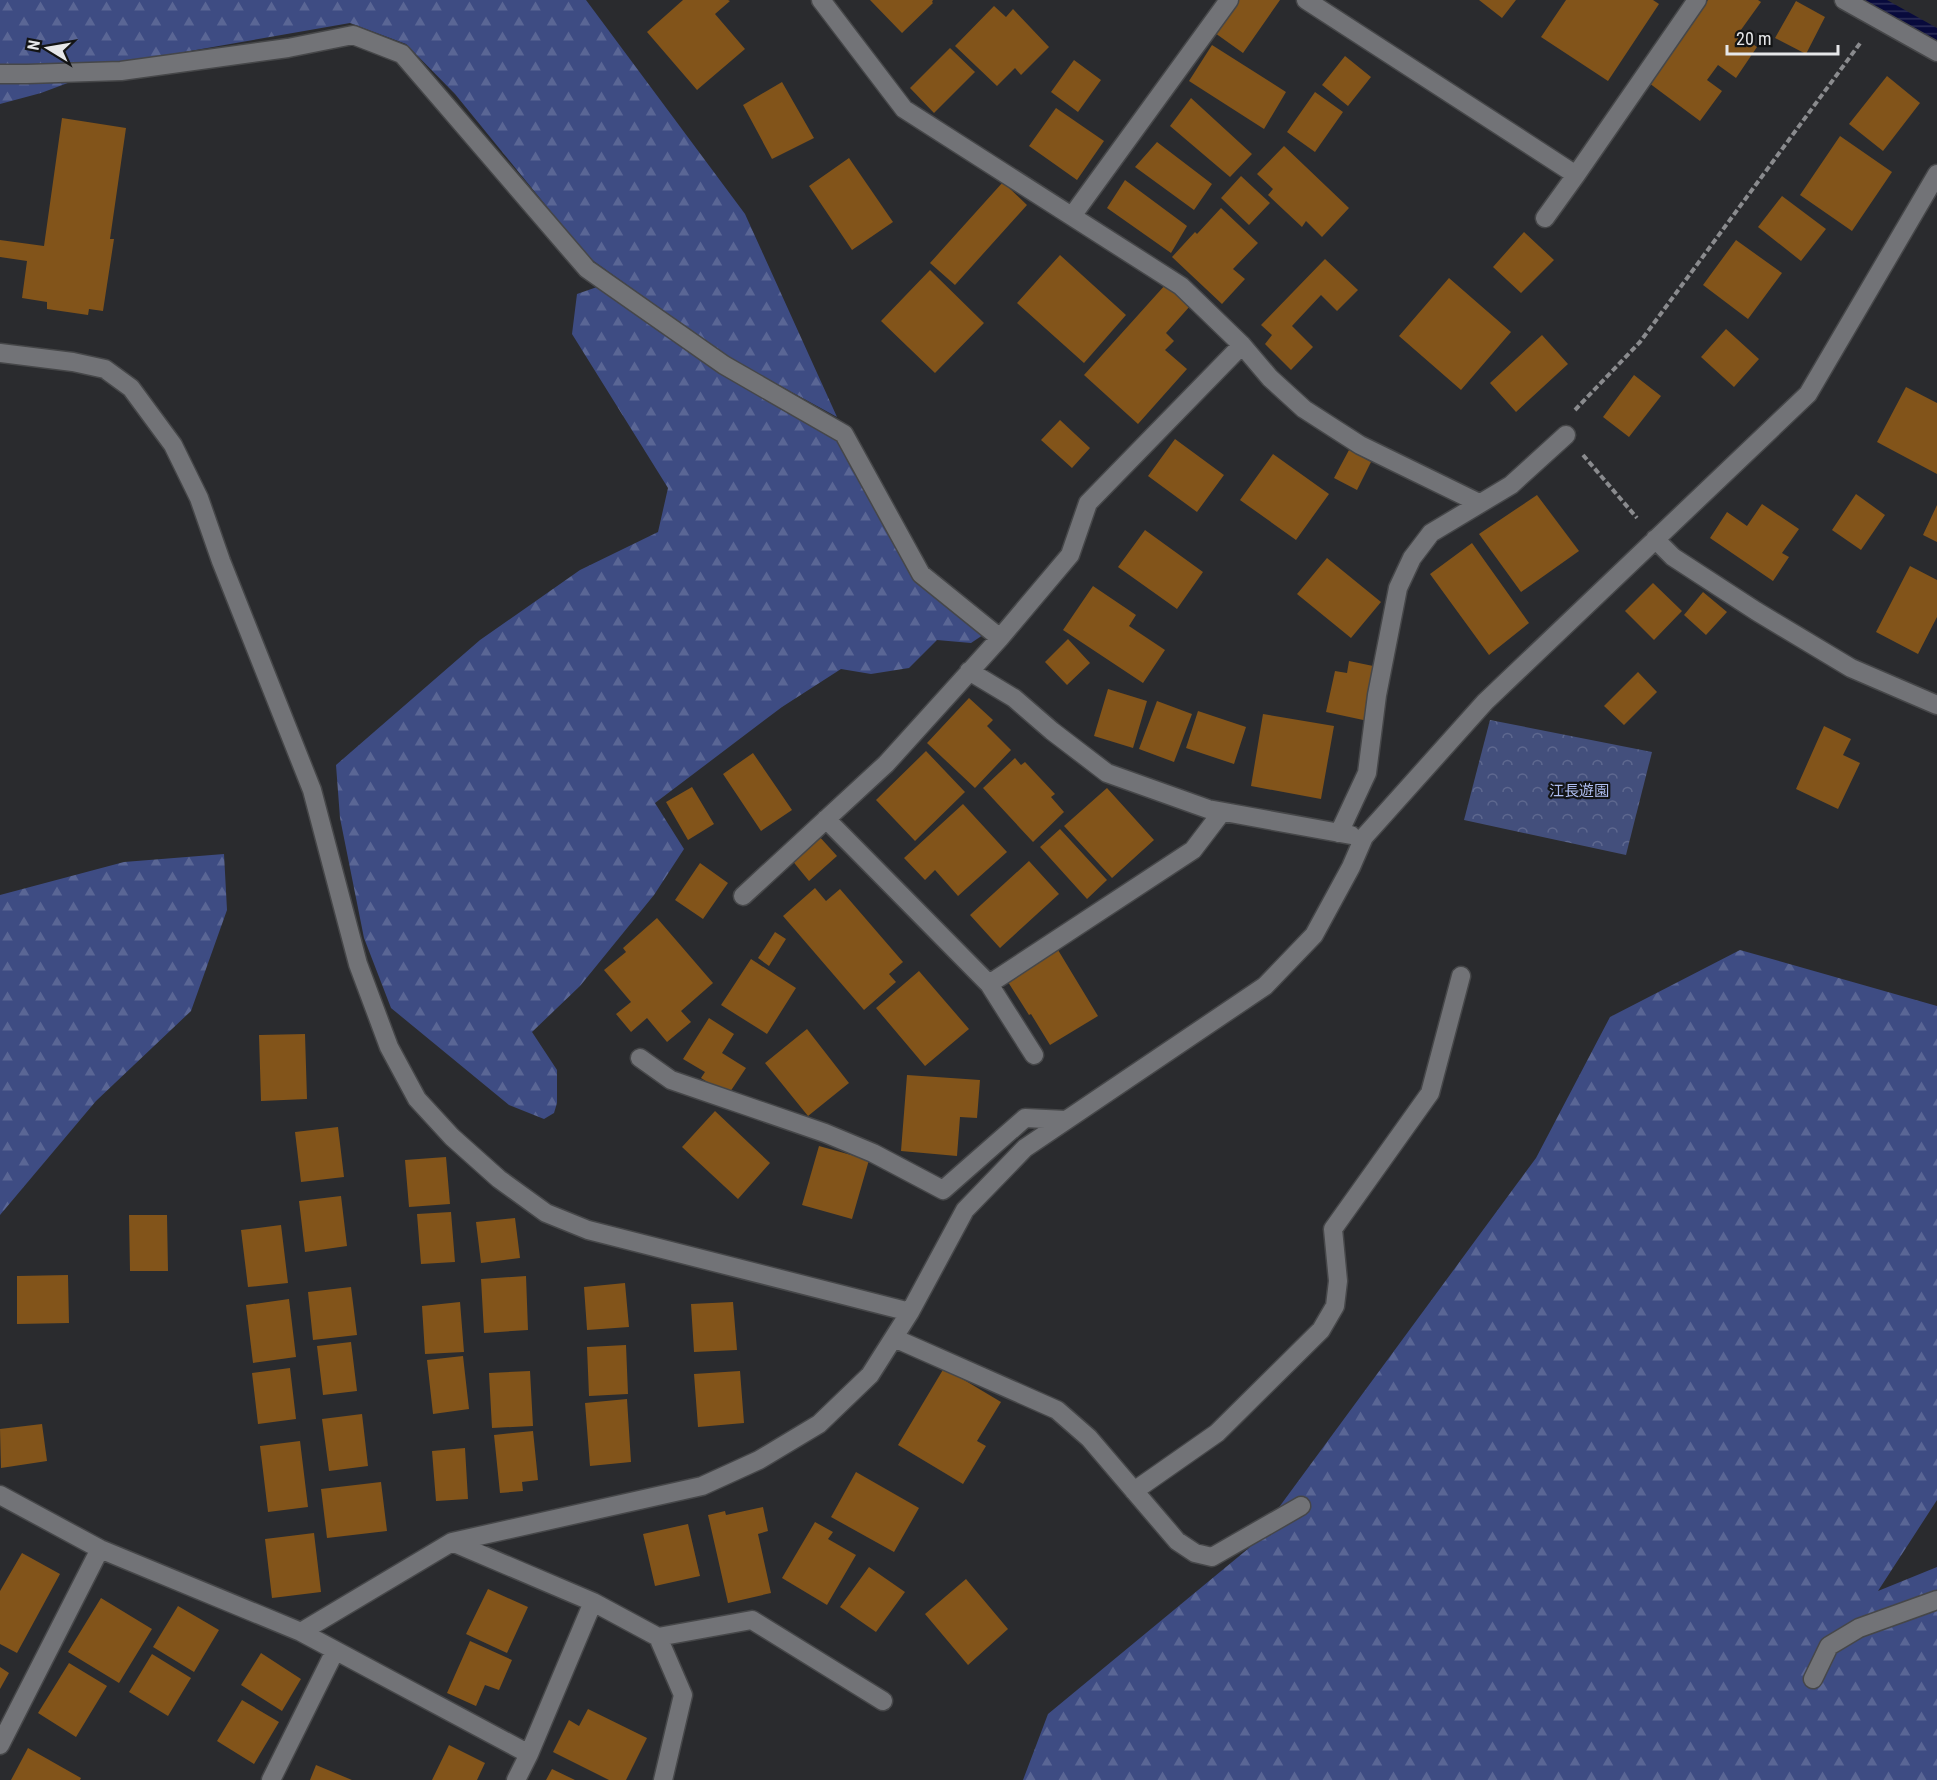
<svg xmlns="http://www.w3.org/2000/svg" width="1937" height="1780" font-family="'Roboto Condensed','Noto Sans JP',sans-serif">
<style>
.forest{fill:url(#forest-firs)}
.park{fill:url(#park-crowns)}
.water{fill:url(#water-rules)}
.building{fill:#82541a}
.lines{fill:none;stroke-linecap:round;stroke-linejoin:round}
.street-casing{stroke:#464749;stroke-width:21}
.path{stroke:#8a8b8e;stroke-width:4;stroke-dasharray:6 3;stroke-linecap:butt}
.street{stroke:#727377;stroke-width:18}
.labels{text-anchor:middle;stroke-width:4.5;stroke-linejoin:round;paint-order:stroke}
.park-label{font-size:15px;fill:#b0bff2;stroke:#131415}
</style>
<defs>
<pattern id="forest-firs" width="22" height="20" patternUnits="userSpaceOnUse" patternTransform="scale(1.5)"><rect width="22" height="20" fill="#3e4c83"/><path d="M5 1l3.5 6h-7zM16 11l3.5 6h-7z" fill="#5a6695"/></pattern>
<pattern id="park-crowns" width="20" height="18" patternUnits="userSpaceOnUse" patternTransform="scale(1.5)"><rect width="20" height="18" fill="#434f7c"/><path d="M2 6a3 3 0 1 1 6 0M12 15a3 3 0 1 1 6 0" fill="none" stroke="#5e688f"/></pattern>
<pattern id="water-rules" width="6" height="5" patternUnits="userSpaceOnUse" patternTransform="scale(1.5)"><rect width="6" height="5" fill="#080a3c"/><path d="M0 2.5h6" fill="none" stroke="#2c2e58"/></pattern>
</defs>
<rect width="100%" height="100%" fill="#2a2b2e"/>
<path class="forest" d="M0 0H586L745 214 837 417 728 357 588 257 455 94 406 44 350 23 121 63 41 93 0 104Z
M597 287 837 439 914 580 983 635 971 643 937 640 909 668 871 674 841 669 782 707 655 803 684 849 654 895 580 986 532 1032 557 1070V1103L554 1113 544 1119 509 1105 391 1008 364 938 340 818 336 765 480 640 580 570 658 532 668 488 572 334 577 294Z
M224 854 227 910 191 1011 96 1101 0 1215V895L124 862Z
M1740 950 1937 1006V1500L1878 1591 1937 1567V1780H1023L1048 1714 1249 1548 1536 1158 1610 1017Z"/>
<path class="park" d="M1490 720 1652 752 1626 855 1464 820Z"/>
<path class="water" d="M1863 0H1887L1937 28V42Z"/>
<path class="building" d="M683 0H728L730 1 715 14 745 49 697 90 647 32Z
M870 0H933L932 2 933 3 902 33Z
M1239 0H1280L1243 53 1215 33Z
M1479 0H1516L1502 18Z
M1566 0H1653L1659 4 1608 81 1541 37Z
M1708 0H1758L1761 2 1738 34 1757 47 1736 78 1718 65 1707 80 1722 91 1700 121 1649 83Z
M1796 1 1825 17 1806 54 1775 38Z
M994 6 1006 17 1013 9 1049 47 1021 75 1015 68 997 86 955 46Z
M1212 45 1286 92 1264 129 1189 81Z
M950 48 975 72 934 113 910 88Z
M1345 56 1371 77 1348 106 1322 85Z
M1074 60 1101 80 1078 112 1051 92Z
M1887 76 1920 103 1883 151 1849 124Z
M782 82 814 138 772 159 743 105Z
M1315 92 1343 112 1315 152 1287 132Z
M1191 98 1252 154 1230 177 1170 126Z
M1056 108 1104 141 1077 180 1029 146Z
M62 118 126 128 110 239H114L103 311 89 309 88 315 47 309V302L22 298 27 261 0 257V240L44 246Z
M1840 136 1892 172 1852 231 1800 195Z
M1157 142 1212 184 1194 210 1135 167Z
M1284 146 1349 208 1322 237 1306 221 1302 227 1268 195 1273 189 1257 174Z
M849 158 893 222 852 250 809 186Z
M1241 176 1270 203 1249 225 1221 198Z
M1125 180 1187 226 1171 253 1107 208Z
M1003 182 1027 205 955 285 930 263Z
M1782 196 1826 229 1801 261 1758 227Z
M1221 208 1258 243 1233 269 1245 279 1222 304 1172 257 1195 232 1197 234Z
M1524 232 1554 260 1521 293 1493 267Z
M1736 240 1782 273 1748 319 1703 285Z
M1060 255 1126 315 1084 363 1017 303Z
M1325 259 1358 290 1337 311 1321 295 1292 326 1313 347 1291 370 1265 344 1272 335 1261 325Z
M930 270 984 323 935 373 881 321Z
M1449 278 1511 332 1461 390 1399 336Z
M1166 284 1190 306 1166 333 1174 341 1165 350 1187 369 1138 424 1084 375Z
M1726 329 1759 359 1734 387 1701 357Z
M1542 335 1568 364 1516 412 1490 383Z
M1634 375 1661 396 1629 437 1603 417Z
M1906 387 1937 403V474L1877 442Z
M1060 420 1090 448 1072 468 1041 440Z
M1175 439 1224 475 1197 512 1148 476Z
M1349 450 1371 462 1357 490 1334 478Z
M1273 454 1329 494 1296 540 1240 500Z
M1856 494 1885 515 1861 550 1832 530Z
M1537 495 1579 551 1521 592 1479 534Z
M1762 504 1799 529 1782 553 1789 557 1773 581 1710 538 1727 512 1747 526Z
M1937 505V542L1923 535Z
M1145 530 1203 572 1177 609 1118 567Z
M1472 543 1529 623 1489 655 1430 574Z
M1327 558 1381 602 1351 638 1297 594Z
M1910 566 1937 580V617L1918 654 1876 632Z
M1653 583 1682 611 1654 640 1625 611Z
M1093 586 1136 615 1129 626 1165 650 1143 683 1063 630Z
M1703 592 1727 612 1706 635 1684 615Z
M1068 639 1090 663 1067 685 1045 662Z
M1349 661 1378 667 1368 721 1326 712 1335 671 1347 673Z
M1638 672 1657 692 1624 725 1604 706Z
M1108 689 1147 701 1133 748 1094 736Z
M969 698 993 720 987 726 1011 750 975 788 927 743Z
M1157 701 1192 714 1174 762 1139 749Z
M1198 711 1246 727 1234 764 1186 748Z
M1263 714 1334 726 1321 799 1251 786Z
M1824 726 1851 739 1843 755 1860 763 1838 809 1796 789Z
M926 751 965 792 915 841 876 800Z
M753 753 792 810 761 831 723 774Z
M1015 758 1021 765 1025 762 1055 794 1051 797 1064 812 1033 842 983 788Z
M692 787 714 824 688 840 666 802Z
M1107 788 1154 840 1112 878 1064 826Z
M963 804 1007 852 958 896 935 870 925 880 904 858Z
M1060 829 1107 880 1087 899 1040 847Z
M818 835 837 856 809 881 791 859Z
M1029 861 1059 894 1000 948 970 915Z
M700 863 728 883 703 919 675 900Z
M815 888 826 901 840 889 903 962 889 974 896 982 864 1010 783 916Z
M657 918 713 983 681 1011 691 1022 667 1042 647 1018 631 1032 616 1014 631 1002 604 970 626 952 623 948Z
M775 932 786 939 769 966 758 958Z
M1058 950 1098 1016 1050 1045 1031 1014 1029 1015 1008 982Z
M751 959 796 988 767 1034 721 1005Z
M919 971 969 1029 925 1066 876 1008Z
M709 1018 734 1034 722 1053 746 1068 728 1095 701 1078 705 1072 683 1059Z
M807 1029 849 1083 808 1116 765 1063Z
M305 1034 307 1099 261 1101 259 1035Z
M907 1075 980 1080 977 1118 960 1117 957 1156 901 1151Z
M715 1111 770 1163 738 1199 682 1147Z
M338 1127 344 1177 301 1182 295 1132Z
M819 1146 869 1160 852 1219 802 1205Z
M446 1157 450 1204 409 1207 405 1160Z
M341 1196 347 1246 305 1252 299 1201Z
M451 1212 455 1262 421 1264 417 1214Z
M129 1215H167L168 1271H130Z
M515 1218 520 1258 481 1263 476 1222Z
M281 1225 288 1283 248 1287 241 1230Z
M68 1275 69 1323 17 1324V1276Z
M526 1276 528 1330 484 1333 481 1279Z
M625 1283 629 1327 587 1330 584 1287Z
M351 1287 357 1335 313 1340 308 1292Z
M289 1299 296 1357 253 1363 246 1305Z
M460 1302 464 1352 425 1354 422 1306Z
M733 1302 737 1350 694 1352 691 1304Z
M351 1342 357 1391 323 1395 317 1346Z
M626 1345 628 1394 589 1396 587 1347Z
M463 1356 469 1409 433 1414 427 1360Z
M290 1368 296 1419 258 1424 252 1373Z
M944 1368 1001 1402 977 1441 986 1446 963 1484 898 1445Z
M530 1371 533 1426 492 1428 489 1373Z
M740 1371 744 1423 698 1427 694 1374Z
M627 1399 631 1462 590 1466 585 1403Z
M362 1414 368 1466 329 1471 322 1419Z
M42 1424 47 1461 1 1468 0 1429Z
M533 1431 538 1480 522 1482 523 1491 500 1493 494 1435Z
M300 1441 308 1507 268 1512 260 1446Z
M465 1448 468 1499 436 1501 432 1451Z
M856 1472 919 1508 894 1552 831 1517Z
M381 1482 387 1531 327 1538 321 1489Z
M763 1507 768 1531 758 1534 771 1593 728 1603 708 1515 725 1511 726 1515Z
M815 1522 833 1532 828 1539 856 1555 827 1605 782 1578Z
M688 1524 700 1576 655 1586 643 1534Z
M314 1533 321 1592 272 1598 265 1539Z
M22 1553 60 1574 17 1653 0 1644V1591Z
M869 1567 905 1592 876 1632 840 1607Z
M966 1579 1008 1629 968 1665 925 1614Z
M488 1589 528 1607 507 1653 466 1634Z
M101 1598 152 1629 119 1683 68 1652Z
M178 1606 219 1630 194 1672 153 1647Z
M470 1641 512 1660 499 1690 485 1685 476 1706 447 1693Z
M261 1653 301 1679 282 1711 241 1685Z
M152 1654 191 1678 168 1716 129 1692Z
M69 1663 107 1686 76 1737 38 1713Z
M0 1667 9 1673 0 1689Z
M242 1700 279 1722 254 1764 217 1741Z
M588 1709 647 1738 626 1780H609L553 1752 569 1720 579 1726Z
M449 1745 485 1763 477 1780H432Z
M28 1748 81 1778 80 1780H11Z
M316 1765 352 1780H310Z
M552 1769 575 1780H546Z"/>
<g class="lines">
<defs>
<path id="street" d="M821 0 904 109 1181 286 1242 345 1270 378 1304 409 1360 445 1479 503
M1306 0 1576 175
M1844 0 1937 52
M0 74H27L121 71 288 48 353 35 402 54 587 269 724 365 844 434 921 574 1000 638
M1072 216 1229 0
M1545 218 1576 175 1697 0
M0 353 73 362 105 369 131 388 173 445 199 498 221 561 312 790 358 964 389 1047 417 1099 452 1137 499 1179 546 1213 588 1230 910 1312
M1655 539 1673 557 1756 611 1851 668 1937 705
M969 671 1014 698 1052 731 1107 773 1208 809 1351 835
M826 819 989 984 1034 1055
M1339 833 1367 773 1377 695 1398 588 1412 558 1431 533 1511 485 1566 435
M743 896 886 764 1000 638 1070 555 1088 503 1242 345
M989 984 1193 850 1222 812
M640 1058 671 1080 825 1133 873 1153 943 1190 1025 1118 1066 1120
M894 1338 1057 1410 1089 1438 1177 1541 1195 1553 1212 1557 1301 1506
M1134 1491 1217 1433 1321 1330 1335 1306 1338 1281 1333 1229 1430 1093 1461 976
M0 1495 100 1549 301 1632 529 1754 516 1780
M452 1542 593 1602 658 1637 683 1695 663 1780
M301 1632 452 1542 702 1486 759 1460 819 1424 870 1375 910 1312 965 1210 1025 1148 1265 986 1314 935 1351 867 1364 837 1485 702 1808 394 1937 174
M658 1637 752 1620 883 1701
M1813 1679 1829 1646 1859 1628 1937 1600
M0 1745 100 1549
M529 1754 593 1602
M271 1780 335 1651"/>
</defs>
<use href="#street" class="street-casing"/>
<path class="path" d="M1575 410 1640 342 1861 42
M1583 455 1637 518"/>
<use href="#street" class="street"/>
</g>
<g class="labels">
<g class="park-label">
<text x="1579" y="796">江長遊園</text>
</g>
</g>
<g transform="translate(48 48) rotate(281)" stroke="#131415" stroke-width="4.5" paint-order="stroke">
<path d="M0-4.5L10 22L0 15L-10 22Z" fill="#e6e7e9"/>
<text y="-9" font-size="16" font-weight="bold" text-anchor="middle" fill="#e6e7e9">N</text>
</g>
<path d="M1727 45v9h111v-9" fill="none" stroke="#e6e7e9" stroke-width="3"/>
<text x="1736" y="45" font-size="18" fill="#e6e7e9" stroke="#131415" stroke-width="4.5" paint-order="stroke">20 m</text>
</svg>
